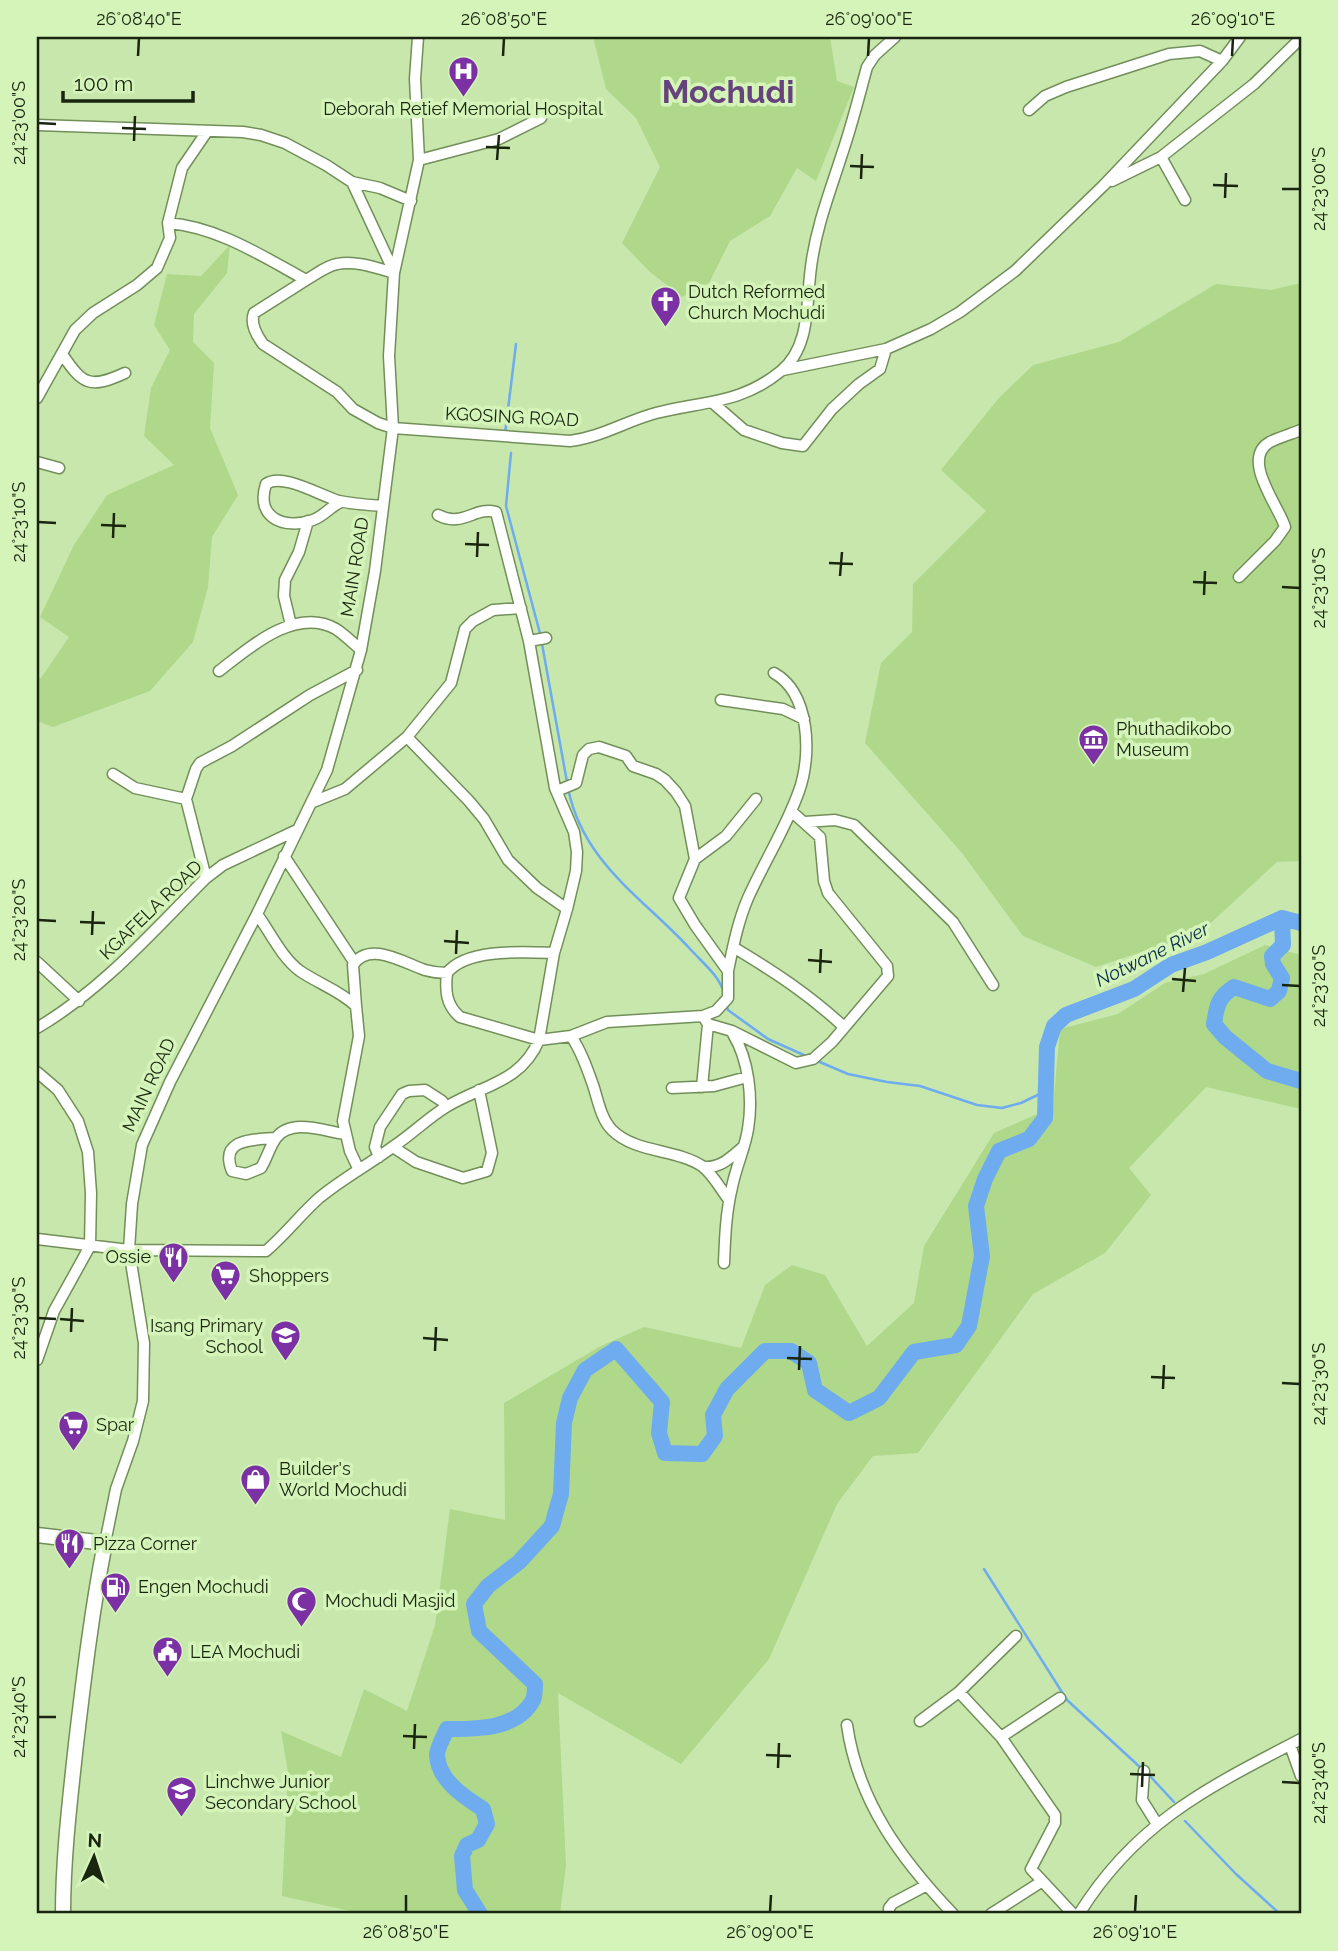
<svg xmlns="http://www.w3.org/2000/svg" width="1338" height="1951" font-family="Raleway,sans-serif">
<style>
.green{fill:#afd88b}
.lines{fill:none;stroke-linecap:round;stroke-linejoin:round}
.stream{stroke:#6eacef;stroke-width:2.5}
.river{stroke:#6eacef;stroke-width:16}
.minor-casing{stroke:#728f59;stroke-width:13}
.major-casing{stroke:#728f59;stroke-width:17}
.minor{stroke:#fff;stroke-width:10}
.major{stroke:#fff;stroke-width:14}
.ticks{fill:none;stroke:#1a250f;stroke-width:2.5}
.labels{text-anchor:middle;stroke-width:7;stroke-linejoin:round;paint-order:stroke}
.poi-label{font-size:18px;fill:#1a250f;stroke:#d4f4ba;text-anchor:start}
.street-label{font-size:18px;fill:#1a250f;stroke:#d4f4ba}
.water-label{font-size:19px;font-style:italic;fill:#0b2d4d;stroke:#d4f4ba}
.town-label{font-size:32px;font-weight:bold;fill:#66437d;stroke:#d4f4ba}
.neatline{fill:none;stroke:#1a250f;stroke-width:2.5}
.ticks-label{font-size:18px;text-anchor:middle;fill:#1a250f}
</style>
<rect width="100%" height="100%" fill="#c7e7ad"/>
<path class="green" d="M593 37H830L837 81 854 87 816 181 797 168 770 216 730 241 709 283 682 297 650 272 622 243 660 167 636 118 606 89Z
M230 245 227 273 194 314 193 342 214 363 210 428 238 495 212 537 208 587 193 642 150 691 53 727 37 721V678H41L69 637 40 617 74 545 107 495 174 465 144 436 151 388 170 350 154 325 167 274 201 276Z
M1301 283V861L1277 862 1200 933 1096 967 1023 936 962 853 865 743 881 663 912 632 913 584 986 511 941 470 998 399 1033 365 1119 342 1216 284 1271 290Z
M1265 945 1301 955V1109L1206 1087 1129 1168 1151 1195 1105 1253 1033 1294 918 1453 873 1456 837 1504 769 1659 681 1764 558 1693 566 1865 560 1914H364L282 1896 288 1772 281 1731 341 1757 364 1689 407 1711 435 1625 450 1509 505 1520 504 1403 599 1347 644 1327 741 1348 765 1285 792 1265 825 1275 867 1346 914 1303 924 1246 994 1133 1053 1107 1060 1029 1118 1014 1165 983 1204 974Z"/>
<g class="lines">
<path class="stream" d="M505 434 516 344
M511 453 506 506 541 637
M542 644 567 782
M568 788C583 864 644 898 692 951 705 965 719 976 724 993
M726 1003 728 1010 768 1039 806 1056
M815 1060 848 1074 887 1082 920 1086 977 1105 1002 1108 1021 1103 1046 1091
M984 1569 1067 1700 1141 1768
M1149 1775 1174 1802
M1185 1821 1236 1874 1280 1914"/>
<path class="river" d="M1282 918 1301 923
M480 1914 465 1890 462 1856 467 1845 478 1840 487 1824 483 1809C464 1797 438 1780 437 1755 437 1748 444 1736 447 1729 475 1729 517 1730 533 1700 535 1696 535 1689 535 1684L479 1631 474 1604 488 1586 519 1562 552 1526 561 1494 564 1423 570 1398 585 1370 616 1349 662 1402 659 1433 665 1453 702 1454 715 1436 713 1415 727 1389 765 1351H791L809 1363 815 1390 849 1413 879 1398 914 1352 956 1345 969 1326 982 1256 976 1206 985 1179 999 1151 1029 1139 1045 1118 1047 1047 1054 1026 1066 1015 1134 989 1171 965 1207 952 1282 918 1283 945 1272 956 1273 964 1282 978 1279 991 1270 999 1234 987C1217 998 1217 1006 1214 1024L1225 1037 1267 1071 1301 1081"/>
<defs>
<path id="minor" d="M1029 110 1045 96 1066 87 1169 54 1200 51 1222 61
M37 125 243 132 261 135 285 143 326 165 352 182 394 272
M1161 157 1185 200
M419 160 499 139 541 118
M1112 181 1161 157 1254 84 1301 38
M352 182 380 188 411 201
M168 223C218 227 262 256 306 280 315 275 326 266 337 264 355 260 377 268 394 273
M306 280 254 313C250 323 257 336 263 344L337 392 353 409 378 423 393 428 570 441C602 437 626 421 656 413 703 401 741 404 781 371 811 347 806 302 811 267 816 227 830 192 842 154 852 125 859 96 867 67L875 55 895 37
M62 354C83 385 90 389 125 373
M783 370 886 349 931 329 960 312 1015 271 1103 186 1222 61 1240 37
M37 398 75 330 93 313 137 285 157 268 170 238 168 223 182 168 206 133
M713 403 744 430 782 443 803 446 832 409 859 384 880 369 886 349
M37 462 59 468
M341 502C331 506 324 516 313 520 284 530 255 518 266 484 282 472 321 496 339 501 353 504 369 505 383 506
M1239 577 1275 541 1285 527C1279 506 1240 459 1270 442 1280 437 1291 434 1301 430
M291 625 284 596 285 580 299 552 308 521
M529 641 546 638
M219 671C249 648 295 606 336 629 345 635 353 643 361 650
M721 700 783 709 804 719
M407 737 469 801 484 819 508 860 537 888 567 909
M113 774 135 788 186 799 206 878
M186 799 196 769 200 763 232 746 310 695 357 670
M313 802 345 789 407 737 451 683 465 629 473 621 493 610 521 608
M805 822 835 820 854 825 953 922 993 985
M284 856 354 962
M695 859 726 836 756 799
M257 914C270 932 282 958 300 971 319 984 339 990 356 1006L359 1036 343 1121 350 1151 358 1168
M733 947C773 971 810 995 844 1027
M554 953C524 952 466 948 447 973 445 991 446 1005 460 1017L539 1040 571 1036 607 1022 703 1016 716 1011 728 998V971L695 925 679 898 695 859 685 806 676 792 665 780 656 774 633 766 626 756 599 747 589 749 583 755 576 783 557 791
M37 962 79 1001
M728 971C733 947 738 921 748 898 764 862 786 828 799 791 812 755 810 693 774 673
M356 1006 353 965C369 940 404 963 425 970 432 972 439 973 447 973
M703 1016 708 1024 732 1031 796 1063 813 1059 832 1042 888 976 887 966 828 893 824 881 820 837 791 811
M37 1028C103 989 152 932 206 878L223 865 297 830
M571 1036C581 1051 587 1068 593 1085 598 1100 601 1119 612 1130 635 1153 676 1149 702 1166 713 1174 721 1190 729 1200
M37 1072 58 1090 78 1121 88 1152 91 1193 90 1246 54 1311 37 1360
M702 1087 708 1024
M672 1088 714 1086 747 1077
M275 1138C253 1140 219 1138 232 1171L246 1174 261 1168C267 1158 270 1146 276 1138 291 1118 324 1131 345 1134
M393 1147 416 1162 463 1178 487 1171 492 1153 479 1090
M379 1157 375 1147 380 1127 402 1094 409 1091 425 1090 442 1101 446 1107
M704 1167C721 1168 730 1158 743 1147
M37 1239 129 1250 266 1251C285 1235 300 1215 319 1198 343 1178 370 1164 394 1146 412 1134 428 1118 446 1107 482 1085 521 1083 539 1040L554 953 567 909 576 871 577 852 574 832 555 788 529 641 496 512C475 506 463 528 438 515
M724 1263C725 1237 726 1212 732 1187 736 1167 745 1148 748 1129 753 1099 749 1060 733 1034
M105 1543 116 1489 133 1441 143 1401 144 1343 129 1250 132 1204 142 1145 170 1082 257 914 327 770 361 650 375 571 393 428 389 356 394 273 419 160 415 79 418 37
M959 1692 1016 1636
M920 1721 959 1692 1001 1737 1055 1815V1823L1031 1869 1073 1914
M847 1725C858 1802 901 1859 953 1914
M1001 1737 1060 1698
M1290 1745 1301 1776
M1144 1771 1142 1800 1157 1824
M889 1914V1908L893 1903 927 1885
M991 1914 1041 1882
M1079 1914C1136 1822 1209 1787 1301 1739"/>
<path id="major" d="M37 1535 105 1543C92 1609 84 1676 76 1744 70 1800 63 1857 63 1914"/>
</defs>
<use href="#minor" class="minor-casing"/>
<use href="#major" class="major-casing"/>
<use href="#minor" class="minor"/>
<use href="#major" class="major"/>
</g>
<path class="ticks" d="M138 56 139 38M503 56 504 38M868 56 869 38M1232 56 1233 38M38 123 56 124M122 128 146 129M134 141 135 116M486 147 510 148M497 160 499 135M850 166 874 167M861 179 862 154M1213 185 1238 186M1282 189H1300M1225 198 1226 173M38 522 56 523M101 525 126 526M113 538 114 513M465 544 489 545M477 557 478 532M829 563 853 564M840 576 842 552M1193 582 1217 583M1282 587 1300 588M1204 595 1205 571M38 920 56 921M80 922 105 923M92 935 93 911M444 941 469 943M456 954 457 930M808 960 832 962M820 973 821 949M1172 979 1196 981M1282 985 1300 986M1183 992 1185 968M38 1318 56 1319M60 1319 84 1321M71 1332 72 1308M423 1338 448 1340M435 1351 436 1327M787 1358 812 1359M799 1370 800 1346M1151 1377 1175 1378M1282 1383 1300 1384M1163 1389 1164 1365M38 1717H56M403 1736 427 1737M414 1749 415 1724M766 1755 791 1756M778 1768 779 1743M1130 1774 1155 1775M1282 1782 1300 1783M1142 1787 1143 1762M406 1912V1895M770 1912 771 1895M1135 1912 1136 1895"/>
<defs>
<symbol id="hospital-pin" viewBox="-11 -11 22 30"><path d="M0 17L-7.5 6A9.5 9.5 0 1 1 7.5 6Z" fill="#7b31a3" stroke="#d4f4ba"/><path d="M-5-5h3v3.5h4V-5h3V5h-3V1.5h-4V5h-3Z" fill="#fff"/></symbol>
<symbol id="church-pin" viewBox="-11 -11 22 30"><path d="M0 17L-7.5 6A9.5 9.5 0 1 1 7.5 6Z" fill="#7b31a3" stroke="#d4f4ba"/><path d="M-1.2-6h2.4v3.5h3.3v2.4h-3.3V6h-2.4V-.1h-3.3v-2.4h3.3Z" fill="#fff"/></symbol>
<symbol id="museum-pin" viewBox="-11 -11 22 30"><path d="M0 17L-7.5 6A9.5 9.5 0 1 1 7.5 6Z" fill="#7b31a3" stroke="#d4f4ba"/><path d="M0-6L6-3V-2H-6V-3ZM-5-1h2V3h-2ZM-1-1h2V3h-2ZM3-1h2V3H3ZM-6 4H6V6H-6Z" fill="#fff"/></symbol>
<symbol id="restaurant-pin" viewBox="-11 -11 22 30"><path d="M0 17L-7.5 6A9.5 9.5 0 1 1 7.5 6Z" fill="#7b31a3" stroke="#d4f4ba"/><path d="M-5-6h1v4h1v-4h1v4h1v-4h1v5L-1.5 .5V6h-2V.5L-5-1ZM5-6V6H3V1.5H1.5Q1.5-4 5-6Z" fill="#fff"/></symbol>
<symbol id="supermarket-pin" viewBox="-11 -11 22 30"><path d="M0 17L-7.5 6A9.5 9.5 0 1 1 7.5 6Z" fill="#7b31a3" stroke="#d4f4ba"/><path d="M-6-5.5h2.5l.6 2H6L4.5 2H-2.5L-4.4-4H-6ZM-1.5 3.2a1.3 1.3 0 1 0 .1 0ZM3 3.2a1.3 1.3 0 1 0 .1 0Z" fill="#fff"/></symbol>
<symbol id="school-pin" viewBox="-11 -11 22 30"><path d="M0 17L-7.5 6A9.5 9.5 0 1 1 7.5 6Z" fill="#7b31a3" stroke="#d4f4ba"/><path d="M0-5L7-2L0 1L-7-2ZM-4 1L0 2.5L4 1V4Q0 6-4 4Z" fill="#fff"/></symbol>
<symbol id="shop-pin" viewBox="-11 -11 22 30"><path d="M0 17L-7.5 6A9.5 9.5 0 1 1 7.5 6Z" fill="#7b31a3" stroke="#d4f4ba"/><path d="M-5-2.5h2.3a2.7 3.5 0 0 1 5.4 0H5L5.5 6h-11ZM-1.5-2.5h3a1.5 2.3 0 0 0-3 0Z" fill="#fff"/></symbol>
<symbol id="fuel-pin" viewBox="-11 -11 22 30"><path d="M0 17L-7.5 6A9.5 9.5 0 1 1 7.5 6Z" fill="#7b31a3" stroke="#d4f4ba"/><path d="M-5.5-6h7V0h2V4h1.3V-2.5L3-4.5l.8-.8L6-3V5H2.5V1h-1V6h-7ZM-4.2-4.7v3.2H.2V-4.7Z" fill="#fff"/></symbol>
<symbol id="mosque-pin" viewBox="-11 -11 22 30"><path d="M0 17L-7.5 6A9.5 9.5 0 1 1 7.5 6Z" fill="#7b31a3" stroke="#d4f4ba"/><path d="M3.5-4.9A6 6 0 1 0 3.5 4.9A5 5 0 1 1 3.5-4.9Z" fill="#fff"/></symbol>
<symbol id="civic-pin" viewBox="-11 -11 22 30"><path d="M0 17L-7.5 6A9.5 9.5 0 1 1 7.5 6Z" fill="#7b31a3" stroke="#d4f4ba"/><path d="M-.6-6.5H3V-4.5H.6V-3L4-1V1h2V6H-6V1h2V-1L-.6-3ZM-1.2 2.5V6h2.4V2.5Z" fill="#fff"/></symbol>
</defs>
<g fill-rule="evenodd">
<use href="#hospital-pin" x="446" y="54" width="35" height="47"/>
<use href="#church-pin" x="648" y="284" width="35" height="47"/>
<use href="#museum-pin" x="1076" y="722" width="35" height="47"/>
<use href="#restaurant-pin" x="156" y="1240" width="35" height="47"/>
<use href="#supermarket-pin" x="208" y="1258" width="35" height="47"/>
<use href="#school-pin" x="268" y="1318" width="35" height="47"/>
<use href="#supermarket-pin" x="56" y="1408" width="35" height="47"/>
<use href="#shop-pin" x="238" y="1462" width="35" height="47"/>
<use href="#restaurant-pin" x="52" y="1526" width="35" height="47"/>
<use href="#fuel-pin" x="98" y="1570" width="35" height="47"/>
<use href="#mosque-pin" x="284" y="1584" width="35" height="47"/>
<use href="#civic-pin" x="150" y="1634" width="35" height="47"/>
<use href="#school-pin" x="164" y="1774" width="35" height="47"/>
</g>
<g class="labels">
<g class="poi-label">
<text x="463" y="115" text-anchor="middle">Deborah Retief Memorial Hospital</text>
<text x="688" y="298">Dutch Reformed<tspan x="688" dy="21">Church Mochudi</tspan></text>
<text x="1116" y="735">Phuthadikobo<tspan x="1116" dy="21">Museum</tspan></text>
<text x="151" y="1263" text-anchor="end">Ossie</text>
<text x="249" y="1282">Shoppers</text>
<text x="263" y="1332" text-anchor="end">Isang Primary<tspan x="263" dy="21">School</tspan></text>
<text x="96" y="1431">Spar</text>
<text x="279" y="1475">Builder's<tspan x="279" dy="21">World Mochudi</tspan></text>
<text x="93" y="1550">Pizza Corner</text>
<text x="138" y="1593">Engen Mochudi</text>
<text x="325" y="1607">Mochudi Masjid</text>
<text x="190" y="1658">LEA Mochudi</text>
<text x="205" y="1788">Linchwe Junior<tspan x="205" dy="21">Secondary School</tspan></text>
</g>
<g class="street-label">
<text transform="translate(512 417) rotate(3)" y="6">KGOSING ROAD</text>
<text transform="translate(355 567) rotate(-81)" y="6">MAIN ROAD</text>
<text transform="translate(151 910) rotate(-44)" y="6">KGAFELA ROAD</text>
<text transform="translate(149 1085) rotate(-65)" y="6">MAIN ROAD</text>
</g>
<g class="water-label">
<text transform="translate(1152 954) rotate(-26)" y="7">Notwane River</text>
</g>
<g class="town-label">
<text x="728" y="103">Mochudi</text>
</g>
</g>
<rect width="1338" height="1951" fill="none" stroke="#d4f4ba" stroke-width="77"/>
<g transform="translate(94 1857) rotate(3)" stroke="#d4f4ba" stroke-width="5" paint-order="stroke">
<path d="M0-5L12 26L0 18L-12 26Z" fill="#1a250f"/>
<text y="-10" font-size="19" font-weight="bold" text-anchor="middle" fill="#1a250f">N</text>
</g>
<path d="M63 91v10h130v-10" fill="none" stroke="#1a250f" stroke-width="3.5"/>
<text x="74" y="91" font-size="21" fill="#1a250f" stroke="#d4f4ba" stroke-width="5" paint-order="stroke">100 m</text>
<rect x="38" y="38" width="1262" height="1874" class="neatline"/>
<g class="ticks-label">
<text x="139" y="25">26°08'40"E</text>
<text x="504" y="25">26°08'50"E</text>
<text x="869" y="25">26°09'00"E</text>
<text x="1233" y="25">26°09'10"E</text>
<text transform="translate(19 123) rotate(-90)" y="6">24°23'00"S</text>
<text transform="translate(1319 189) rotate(-90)" y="6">24°23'00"S</text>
<text transform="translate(19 522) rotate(-90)" y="6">24°23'10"S</text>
<text transform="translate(1319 588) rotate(-90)" y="6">24°23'10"S</text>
<text transform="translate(19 920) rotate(-90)" y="6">24°23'20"S</text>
<text transform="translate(1319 986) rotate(-90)" y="6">24°23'20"S</text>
<text transform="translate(19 1318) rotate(-90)" y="6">24°23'30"S</text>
<text transform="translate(1319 1384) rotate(-90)" y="6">24°23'30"S</text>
<text transform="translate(19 1717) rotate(-90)" y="6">24°23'40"S</text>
<text transform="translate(1319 1783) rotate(-90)" y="6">24°23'40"S</text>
<text x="406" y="1938">26°08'50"E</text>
<text x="770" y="1938">26°09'00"E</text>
<text x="1135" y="1938">26°09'10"E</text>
</g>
</svg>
